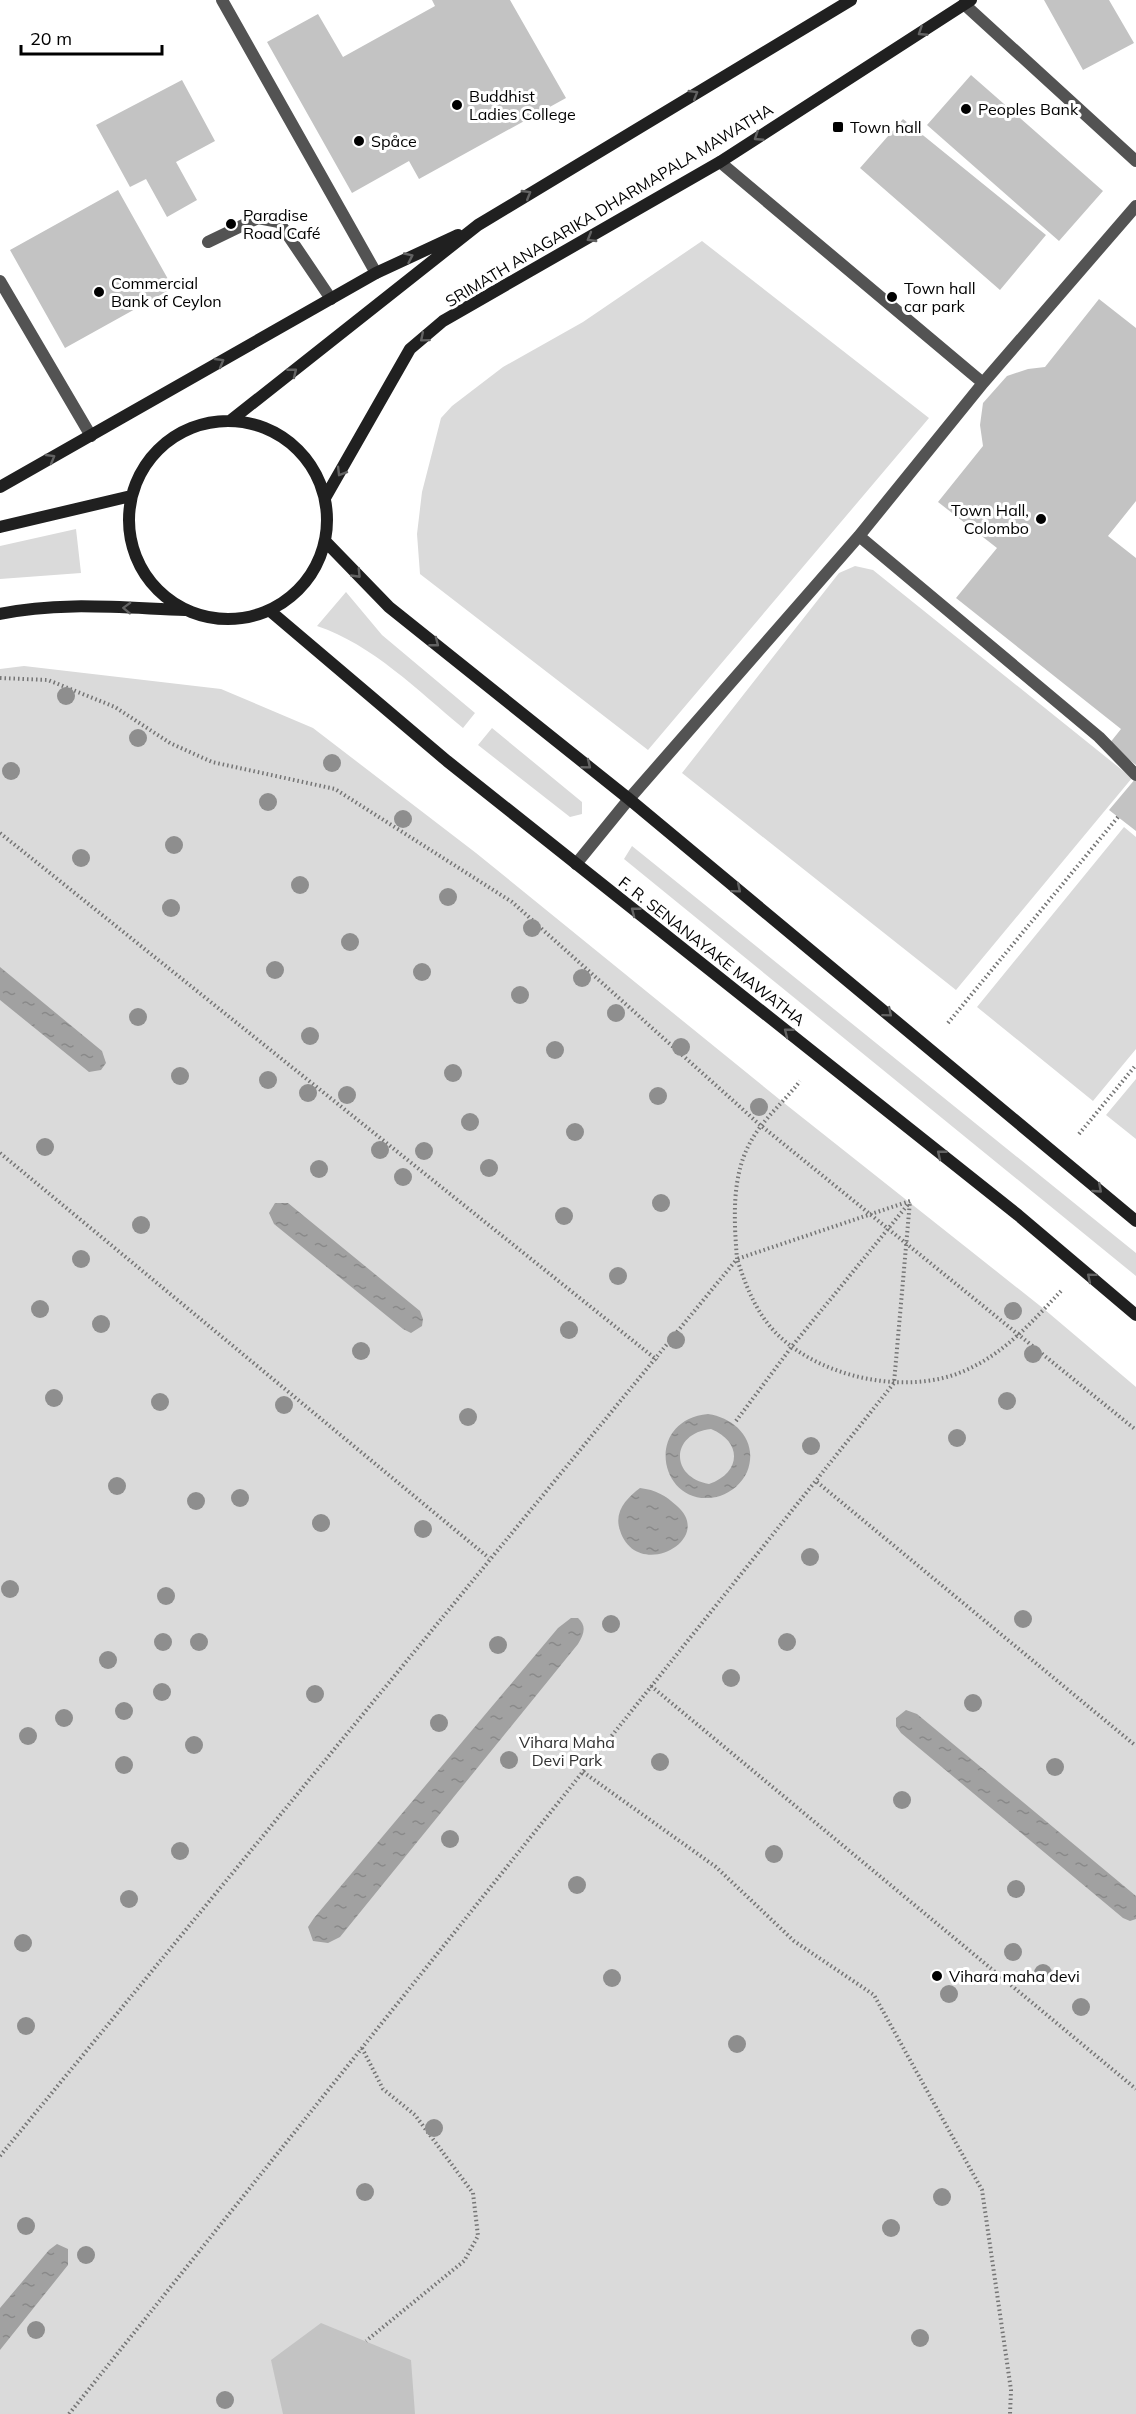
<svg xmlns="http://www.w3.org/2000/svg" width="1136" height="2414" font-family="Mulish,sans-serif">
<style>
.green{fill:#dadada}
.water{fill:url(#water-ripples);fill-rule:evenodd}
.building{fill:#c3c3c3}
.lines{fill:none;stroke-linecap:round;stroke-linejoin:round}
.path{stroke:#757575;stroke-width:4;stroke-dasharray:1.5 3;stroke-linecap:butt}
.service{stroke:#535353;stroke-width:12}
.minor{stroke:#535353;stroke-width:12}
.secondary{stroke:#202020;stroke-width:12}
.tree{fill:#8e8e8e}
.oneway{stroke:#636363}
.poi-dot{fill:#000;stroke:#fff;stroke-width:2}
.labels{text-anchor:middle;stroke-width:6;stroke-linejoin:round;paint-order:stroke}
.poi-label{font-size:16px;fill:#000;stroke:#fff;text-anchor:start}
.street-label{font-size:16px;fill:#000;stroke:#fff}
.park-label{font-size:16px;fill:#313131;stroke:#fff}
</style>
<defs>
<pattern id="water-ripples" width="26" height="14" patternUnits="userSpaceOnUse" patternTransform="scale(1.5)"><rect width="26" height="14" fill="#a1a1a1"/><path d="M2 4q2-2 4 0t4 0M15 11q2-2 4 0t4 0" fill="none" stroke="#898989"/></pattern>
</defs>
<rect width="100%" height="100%" fill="#fff"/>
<path class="green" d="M702 241 929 418 648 750 420 574 417 534 422 492 441 418 452 406 503 367 583 322Z
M76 529 81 573 0 579V546Z
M855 566 873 570 1132 778 956 990 682 773 839 573Z
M346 592 382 635 475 713 463 728C417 690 373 645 317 626Z
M24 666 221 689 313 728 476 853 779 1099 1044 1309 1136 1387V2414H0V669Z
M492 728 582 802V814L570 817 478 745Z
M1124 827 1136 837V1049L1093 1101 977 1007Z
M632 846 1136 1253V1276L624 859Z
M1136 1079V1139L1106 1115Z"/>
<path class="water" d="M0 967 102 1051 106 1063 101 1070 89 1072 0 1000Z
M275 1203H288L420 1311 423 1319 422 1326 411 1333 403 1329 274 1224 269 1213Z
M708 1414C736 1418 759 1442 747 1472 742 1483 732 1492 720 1496 661 1513 640 1421 708 1414ZM711 1429C743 1442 741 1473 709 1484 669 1477 671 1433 711 1429Z
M640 1488C656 1490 665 1495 677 1506 717 1541 633 1584 619 1527 615 1510 628 1497 640 1488Z
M571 1618H578C587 1626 584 1634 578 1644L340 1937 328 1943 313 1941 308 1927 314 1918 558 1628Z
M906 1710 917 1714 1136 1896V1919L1130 1921 1123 1918 901 1733 896 1726V1718Z
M57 2244 68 2249V2265L0 2350V2308L49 2250Z"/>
<path class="building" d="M432 0H510L566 98 419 179 409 161 352 193 267 42 318 14 343 57 435 6Z
M1044 0H1109L1134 43 1083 70Z
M971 75 1103 191 1059 241 927 125Z
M182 80 215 141 176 162 197 200 167 217 146 179 130 187 96 125Z
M903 119 1046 235 1000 290 860 168Z
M118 190 173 288 65 348 10 250Z
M1099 299 1136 328V501L1108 536 1136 558V765L1109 744 1121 729 956 598 997 548 938 502 983 446 980 425 983 403 1007 376 1028 369 1045 367Z
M1136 778V831L1109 810Z
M321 2323 411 2360 415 2414H283L271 2360Z"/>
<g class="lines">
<path class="path" d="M0 678 48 680 115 707 170 743 212 762 335 789 512 902 759 1124 1136 1430
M0 833 657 1360
M948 1023 1118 817
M1079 1134 1136 1065
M0 1153 489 1558
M910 1201 737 1259C746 1286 756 1313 777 1334 821 1378 907 1396 964 1371 1004 1354 1032 1322 1061 1291
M736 1421 793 1345 910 1202
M817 1482 1136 1746
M651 1686 1136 2089
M583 1772 716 1867 794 1941 874 1995 982 2190 1011 2390 1010 2414
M362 2048 383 2089 415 2115 473 2193 478 2236 464 2261 366 2341
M0 2156 737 1259C734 1220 731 1176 751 1141 763 1119 785 1101 800 1081
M69 2414 894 1383 910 1201"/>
<path class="service" d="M964 4 1136 161
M720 162 983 383
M208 242 258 218 279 222 331 299
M859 536 1099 737 1136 775
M576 864 629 799 859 536 983 383 1136 206"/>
<path class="minor" d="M222 0 376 273
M0 281 91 436"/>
<path class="secondary" d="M230 421 478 225 851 0
M129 520a99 99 0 1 1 198 0a99 99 0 1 1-198 0Z
M0 487 376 273 458 235
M325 498 410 349 443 321 720 162 971 0
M0 527 131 496
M325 541 389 607 629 799 1136 1221
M269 610 447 761 1018 1215 1136 1315
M0 614C59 601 125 608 185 610"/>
</g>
<g class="tree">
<circle cx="66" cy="696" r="9"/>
<circle cx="138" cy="738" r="9"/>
<circle cx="332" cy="763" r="9"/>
<circle cx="11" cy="771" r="9"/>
<circle cx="268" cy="802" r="9"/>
<circle cx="403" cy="819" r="9"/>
<circle cx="174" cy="845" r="9"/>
<circle cx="81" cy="858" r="9"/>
<circle cx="300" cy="885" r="9"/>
<circle cx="448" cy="897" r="9"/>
<circle cx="171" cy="908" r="9"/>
<circle cx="532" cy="928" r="9"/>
<circle cx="350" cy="942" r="9"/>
<circle cx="275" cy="970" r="9"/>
<circle cx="422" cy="972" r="9"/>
<circle cx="582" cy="978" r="9"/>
<circle cx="520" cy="995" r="9"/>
<circle cx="616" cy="1013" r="9"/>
<circle cx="138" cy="1017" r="9"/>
<circle cx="310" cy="1036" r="9"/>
<circle cx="681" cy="1047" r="9"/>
<circle cx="555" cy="1050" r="9"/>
<circle cx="453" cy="1073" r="9"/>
<circle cx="180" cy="1076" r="9"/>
<circle cx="268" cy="1080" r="9"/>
<circle cx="308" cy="1093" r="9"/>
<circle cx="347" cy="1095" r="9"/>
<circle cx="658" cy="1096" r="9"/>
<circle cx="759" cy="1107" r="9"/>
<circle cx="470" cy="1122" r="9"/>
<circle cx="575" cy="1132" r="9"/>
<circle cx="45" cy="1147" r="9"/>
<circle cx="380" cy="1150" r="9"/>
<circle cx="424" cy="1151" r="9"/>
<circle cx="489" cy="1168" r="9"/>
<circle cx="319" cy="1169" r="9"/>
<circle cx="403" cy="1177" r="9"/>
<circle cx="661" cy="1203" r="9"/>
<circle cx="564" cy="1216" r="9"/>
<circle cx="141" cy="1225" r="9"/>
<circle cx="81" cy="1259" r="9"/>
<circle cx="618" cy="1276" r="9"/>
<circle cx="40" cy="1309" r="9"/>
<circle cx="1013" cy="1311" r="9"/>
<circle cx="101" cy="1324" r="9"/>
<circle cx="569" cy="1330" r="9"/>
<circle cx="676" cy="1340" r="9"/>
<circle cx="361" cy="1351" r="9"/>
<circle cx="1033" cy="1354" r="9"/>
<circle cx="54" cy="1398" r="9"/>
<circle cx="1007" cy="1401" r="9"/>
<circle cx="160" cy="1402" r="9"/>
<circle cx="284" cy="1405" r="9"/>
<circle cx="468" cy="1417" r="9"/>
<circle cx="957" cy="1438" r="9"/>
<circle cx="811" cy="1446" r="9"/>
<circle cx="117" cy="1486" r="9"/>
<circle cx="240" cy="1498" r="9"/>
<circle cx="196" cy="1501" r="9"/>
<circle cx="321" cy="1523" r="9"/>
<circle cx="423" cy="1529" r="9"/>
<circle cx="810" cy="1557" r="9"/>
<circle cx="10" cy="1589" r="9"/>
<circle cx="166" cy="1596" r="9"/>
<circle cx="1023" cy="1619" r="9"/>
<circle cx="611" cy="1624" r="9"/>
<circle cx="163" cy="1642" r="9"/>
<circle cx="199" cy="1642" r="9"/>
<circle cx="787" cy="1642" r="9"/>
<circle cx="498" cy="1645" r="9"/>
<circle cx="108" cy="1660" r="9"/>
<circle cx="731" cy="1678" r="9"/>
<circle cx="162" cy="1692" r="9"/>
<circle cx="315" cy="1694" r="9"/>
<circle cx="973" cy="1703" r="9"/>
<circle cx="124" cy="1711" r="9"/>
<circle cx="64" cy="1718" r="9"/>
<circle cx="439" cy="1723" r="9"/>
<circle cx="28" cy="1736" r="9"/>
<circle cx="194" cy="1745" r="9"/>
<circle cx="509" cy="1760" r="9"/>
<circle cx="660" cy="1762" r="9"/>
<circle cx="124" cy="1765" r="9"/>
<circle cx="1055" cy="1767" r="9"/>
<circle cx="902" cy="1800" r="9"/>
<circle cx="450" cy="1839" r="9"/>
<circle cx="180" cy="1851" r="9"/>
<circle cx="774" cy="1854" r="9"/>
<circle cx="577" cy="1885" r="9"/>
<circle cx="1016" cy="1889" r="9"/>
<circle cx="129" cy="1899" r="9"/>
<circle cx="23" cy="1943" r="9"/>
<circle cx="1013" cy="1952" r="9"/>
<circle cx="1043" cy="1973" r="9"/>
<circle cx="612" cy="1978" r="9"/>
<circle cx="949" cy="1994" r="9"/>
<circle cx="1081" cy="2007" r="9"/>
<circle cx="26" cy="2026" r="9"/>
<circle cx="737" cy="2044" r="9"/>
<circle cx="434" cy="2128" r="9"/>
<circle cx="365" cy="2192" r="9"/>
<circle cx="942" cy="2197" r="9"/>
<circle cx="26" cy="2226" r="9"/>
<circle cx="891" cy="2228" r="9"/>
<circle cx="86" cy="2255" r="9"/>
<circle cx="36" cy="2330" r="9"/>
<circle cx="920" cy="2338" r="9"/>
<circle cx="225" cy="2400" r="9"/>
</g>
<defs><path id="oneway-chevron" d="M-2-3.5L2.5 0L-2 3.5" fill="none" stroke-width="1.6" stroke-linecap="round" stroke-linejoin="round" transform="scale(1.5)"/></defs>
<g class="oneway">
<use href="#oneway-chevron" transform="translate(922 32) rotate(147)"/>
<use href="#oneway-chevron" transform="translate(694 94) rotate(-31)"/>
<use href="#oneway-chevron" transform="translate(758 137) rotate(147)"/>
<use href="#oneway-chevron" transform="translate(527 194) rotate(-31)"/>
<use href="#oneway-chevron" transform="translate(591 238) rotate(150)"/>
<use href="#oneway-chevron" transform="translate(409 257) rotate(-25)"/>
<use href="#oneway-chevron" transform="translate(424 338) rotate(140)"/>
<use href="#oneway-chevron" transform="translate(220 362) rotate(-30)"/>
<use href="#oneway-chevron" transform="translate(293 372) rotate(-39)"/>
<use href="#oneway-chevron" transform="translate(51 458) rotate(-30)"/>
<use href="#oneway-chevron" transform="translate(341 472) rotate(121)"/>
<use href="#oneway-chevron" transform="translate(357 574) rotate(46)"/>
<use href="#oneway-chevron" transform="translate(127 608) rotate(-178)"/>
<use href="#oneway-chevron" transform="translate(435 643) rotate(38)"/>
<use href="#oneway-chevron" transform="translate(587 765) rotate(39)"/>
<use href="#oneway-chevron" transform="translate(737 889) rotate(40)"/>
<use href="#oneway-chevron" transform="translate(635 911) rotate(-142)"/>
<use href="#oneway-chevron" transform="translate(888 1013) rotate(40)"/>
<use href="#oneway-chevron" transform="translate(788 1032) rotate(-142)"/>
<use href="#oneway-chevron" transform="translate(941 1154) rotate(-141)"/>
<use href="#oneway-chevron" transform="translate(1098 1189) rotate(41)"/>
<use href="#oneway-chevron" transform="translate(1091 1277) rotate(-140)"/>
</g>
<g class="poi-dot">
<circle cx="457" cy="105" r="6"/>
<circle cx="966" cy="109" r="6"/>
<rect x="832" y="121" width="12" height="12" rx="3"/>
<circle cx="359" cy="141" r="6"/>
<circle cx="231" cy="224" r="6"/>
<circle cx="99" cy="292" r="6"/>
<circle cx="892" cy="297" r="6"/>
<circle cx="1041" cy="519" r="6"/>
<circle cx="937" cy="1976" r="6"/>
</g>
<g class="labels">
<g class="poi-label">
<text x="469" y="102">Buddhist<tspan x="469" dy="18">Ladies College</tspan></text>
<text x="978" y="115">Peoples Bank</text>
<text x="850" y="133">Town hall</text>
<text x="371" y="147">Spåce</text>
<text x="243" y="221">Paradise<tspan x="243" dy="18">Road Café</tspan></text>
<text x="111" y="289">Commercial<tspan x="111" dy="18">Bank of Ceylon</tspan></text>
<text x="904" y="294">Town hall<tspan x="904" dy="18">car park</tspan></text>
<text x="1029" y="516" text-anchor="end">Town Hall,<tspan x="1029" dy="18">Colombo</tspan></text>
<text x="949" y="1982">Vihara maha devi</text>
</g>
<g class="street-label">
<text transform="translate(609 205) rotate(-31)" y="6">SRIMATH ANAGARIKA DHARMAPALA MAWATHA</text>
<text transform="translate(712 951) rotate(38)" y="6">F. R. SENANAYAKE MAWATHA</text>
</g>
<g class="park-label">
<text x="567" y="1748">Vihara Maha<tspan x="567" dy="18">Devi Park</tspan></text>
</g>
</g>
<path d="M21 45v9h141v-9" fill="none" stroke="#000000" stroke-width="3"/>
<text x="30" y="45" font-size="18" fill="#000000" stroke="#ffffff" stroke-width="4.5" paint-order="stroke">20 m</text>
</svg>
